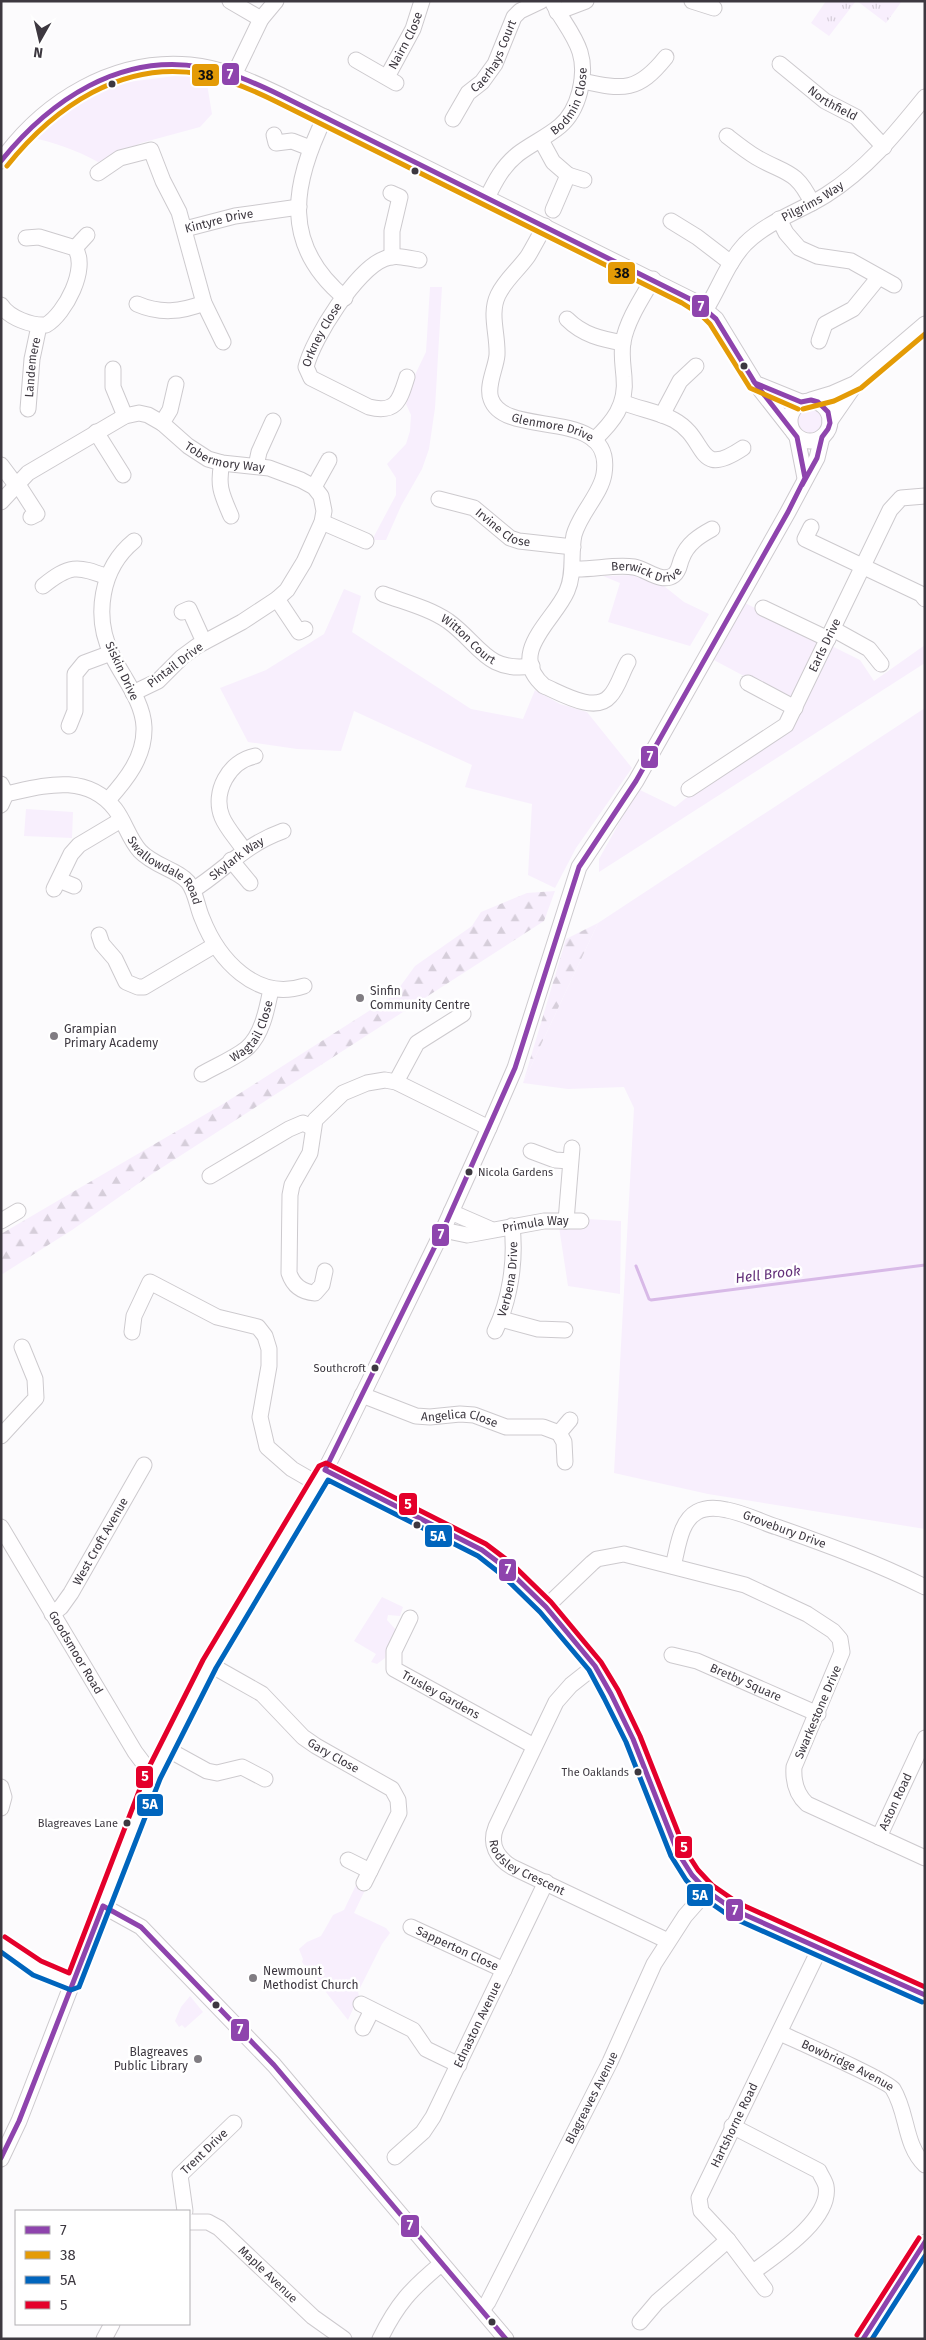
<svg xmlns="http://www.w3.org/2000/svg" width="926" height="2340" font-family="'Fira Sans',sans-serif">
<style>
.grass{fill:#f8effd}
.forest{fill:url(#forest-firs)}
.park{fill:url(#park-tufts)}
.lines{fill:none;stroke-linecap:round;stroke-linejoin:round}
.stream{stroke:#d8b9e7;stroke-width:3}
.minor-casing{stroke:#cdcace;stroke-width:17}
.minor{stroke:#fffeff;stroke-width:15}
.bus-1-casing{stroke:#fff;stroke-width:9}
.bus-2-casing{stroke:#fff;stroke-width:9}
.bus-3-casing{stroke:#fff;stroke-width:9}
.bus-4-casing{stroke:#fff;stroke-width:9}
.bus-1{stroke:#8e44ad;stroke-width:5}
.bus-2{stroke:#e49b06;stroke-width:5}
.bus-3{stroke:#0065bd;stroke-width:5}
.bus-4{stroke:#e4002b;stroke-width:5}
.bus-dot{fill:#3d3840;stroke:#fff;stroke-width:2}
.poi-dot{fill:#807c82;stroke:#fff;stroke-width:2}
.labels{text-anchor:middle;stroke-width:5;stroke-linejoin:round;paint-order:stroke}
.bus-label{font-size:11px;fill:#3d3840;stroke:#fff;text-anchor:end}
.street-label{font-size:12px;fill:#3d3840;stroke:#fff}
.poi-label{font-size:12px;fill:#3d3840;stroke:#fff;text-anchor:start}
.water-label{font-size:14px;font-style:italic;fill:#612d78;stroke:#fff}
.line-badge{stroke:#fff;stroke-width:2}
.badge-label{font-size:14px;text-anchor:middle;font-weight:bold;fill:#fff}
.pale-badge-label{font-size:14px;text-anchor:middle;font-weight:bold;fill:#111}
</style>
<defs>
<pattern id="forest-firs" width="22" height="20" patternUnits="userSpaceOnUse" patternTransform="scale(1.25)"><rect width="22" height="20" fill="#f8effd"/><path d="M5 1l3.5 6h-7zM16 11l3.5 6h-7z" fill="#d6ceda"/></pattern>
<pattern id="park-tufts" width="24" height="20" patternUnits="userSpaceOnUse" patternTransform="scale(1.25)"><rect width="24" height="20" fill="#f8effd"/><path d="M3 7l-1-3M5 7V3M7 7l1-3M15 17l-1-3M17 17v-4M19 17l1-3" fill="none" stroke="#d6ceda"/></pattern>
</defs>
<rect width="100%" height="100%" fill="#fcfbfd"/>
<path class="grass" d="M183 75 206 78 212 114 200 127 141 143 98 162C77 150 53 142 29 137L69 103 71 106 89 97 86 92 89 90 128 82Z
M430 287H442L435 408 429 449 422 469 401 506 386 540H372L396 495V478L387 464 406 444 410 431 411 415 406 404 412 381 426 352Z
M798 420a13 13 0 1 1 26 0a13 13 0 1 1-26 0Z
M632 575 664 586 684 602 709 614 690 646 608 622 620 583 603 576Z
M344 589 361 596 352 632 471 709 523 719 535 690 560 704 587 712 632 768 576 848 555 888 528 875 532 804 465 787 472 765 354 711 341 751 297 749 248 742 220 688 266 670 324 634Z
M745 603 860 660 874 681 925 645V663L599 872V859L638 789 675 807 800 706 712 659Z
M925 708V1529L708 1494 614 1473 634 1108 624 1087 568 1089 523 1083 598 923Z
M26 809 73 812 72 838 24 836Z
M588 1219 621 1221 620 1294 568 1286 559 1227H586Z
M382 1597 403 1607 400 1616 388 1615 387 1620 397 1631 390 1646H387L385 1658 377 1664 371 1662 376 1654 354 1641Z
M357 1883 366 1888 354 1913 386 1928 390 1933 382 1944 358 1992 359 1996 348 2020 302 1962 303 1959 299 1949 307 1942 321 1936 333 1915 344 1910Z
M190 1996 203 2012 185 2028 182 2025 179 2027 175 2021 181 2007Z"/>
<path class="forest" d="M555 891 544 921 152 1174 72 1230 1 1275V1234L223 1104 394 995 415 966 472 926 481 912 527 893Z
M598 923 523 1083 566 939Z"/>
<path class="park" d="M826 1H856L829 36 811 23Z
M857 1H902L886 23Z"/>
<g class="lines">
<path class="stream" d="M636 1266 649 1299 651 1300 925 1265"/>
<defs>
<g id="minor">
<path d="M230 1 261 19"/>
<path d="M692 1 714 8"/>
<path d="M557 12 586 1"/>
<path d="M356 60 396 83"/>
<path id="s1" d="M780 64 825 101 856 117 884 147"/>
<path d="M234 75 261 19 276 1"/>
<path id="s2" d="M387 77 413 29 422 1"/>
<path d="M582 81C624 90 638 92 666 57"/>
<path d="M325 117C292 184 281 245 345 298"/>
<path id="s3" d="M453 119 468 93 482 82 495 64 514 17 520 11 541 1"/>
<path d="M274 135 276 143 292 141 310 148"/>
<path d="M727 136C736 143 746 151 756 157 785 174 796 169 812 203"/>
<path d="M541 140 553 162 568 175 553 210"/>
<path d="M1 161C44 101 114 58 190 65 222 68 251 81 280 95L696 302 716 319 755 383 791 429"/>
<path d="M98 173 120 158 151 150 163 181 179 212 204 303 223 342"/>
<path d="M568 175 584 180"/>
<path d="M391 193 400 197 392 231V257"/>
<path id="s4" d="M487 198C495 181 503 166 518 154 531 144 547 137 560 126 579 110 587 75 580 52 574 33 560 18 552 1"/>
<path d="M779 219 786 233 799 248 817 256 851 261 894 285"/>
<path d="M671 221 697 237 731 263"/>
<path id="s5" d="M545 226C539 236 534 246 528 256 519 269 505 280 498 295 489 314 498 334 497 355 496 368 486 386 491 399 505 440 615 405 604 474 601 494 580 513 574 535 570 554 575 573 567 591 555 620 506 653 544 686 561 693 595 714 610 696 618 688 622 672 628 662"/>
<path id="s6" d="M185 229 235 216 299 207"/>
<path d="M75 248 87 235"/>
<path d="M137 304C160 314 181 312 204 303"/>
<path d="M1 305C9 318 32 326 46 325 65 314 89 268 75 248L39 237 26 238"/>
<path id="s7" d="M706 309C719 288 728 262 745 244 768 221 799 212 826 195 867 169 895 134 925 97"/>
<path d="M567 319C583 335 601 339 623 343"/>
<path d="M819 341 825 324 853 309 879 277"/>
<path d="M113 369V387L125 416"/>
<path id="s8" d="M407 377C400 399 397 414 369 407L311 378 306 367C313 338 357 269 384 259 395 254 408 258 419 260"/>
<path d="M759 385 801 402"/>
<path d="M811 400 831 394 856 383"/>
<circle cx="810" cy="421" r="20"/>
<path d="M622 402C639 409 659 412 674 420 709 439 695 480 743 448"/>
<path id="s9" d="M28 409 32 359 39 326"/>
<path d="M662 415 680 381 696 366"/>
<path d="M830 421 857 382 925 324"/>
<path d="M162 423 170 410 176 384"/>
<path d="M96 432 123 475"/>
<path d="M797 437 805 478"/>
<path d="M594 440C613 422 627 405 624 377 623 365 621 354 623 342 627 320 642 298 653 279"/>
<path d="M222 463C217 486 222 495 231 516"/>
<path d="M1 465 16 485"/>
<path d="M256 466 259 452 273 421"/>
<path d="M17 483 37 514 31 517"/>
<path d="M314 487 329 460"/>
<path id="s10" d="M439 499 474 508 510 538 519 541 573 547"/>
<path id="s11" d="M1 502 28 473 125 416 139 413 148 415 162 423 188 446 208 459 222 463 269 468 301 480 314 487 321 496 324 511 322 522 304 562 287 590 277 599 242 622 197 646 182 657 158 681 133 693"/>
<path d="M322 522 366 541"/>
<path d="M811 527 805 539 921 594 925 599"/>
<path id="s12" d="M573 569C593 570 615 564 634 567 647 569 661 584 674 575 680 570 679 564 682 558 687 544 699 536 712 529"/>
<path d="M43 586C69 565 77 565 107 577"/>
<path id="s13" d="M383 594C404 602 429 608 448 621 480 644 486 673 532 666"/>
<path d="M277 599 299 632 305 629"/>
<path d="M763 608 828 639"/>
<path d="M182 612 189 609 204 642"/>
<path d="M833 629 869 649 881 664"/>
<path d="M748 683 795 708"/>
<path d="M69 726 75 711V674L84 663 111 653"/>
<path d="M1 784 6 794 1 805"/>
<path id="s14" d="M689 789 786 725 890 510 901 498 925 496"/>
<path id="s15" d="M6 794C43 786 86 772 115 809 125 822 129 839 140 851 154 866 178 870 188 882 196 892 197 907 202 918 218 959 256 1002 304 986"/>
<path d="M108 800C126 780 145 757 144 727 143 701 123 678 112 655 93 616 101 568 134 541"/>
<path d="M244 850C237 839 227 829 222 817 212 792 229 761 255 756"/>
<path d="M231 860 250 883"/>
<path d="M59 880 74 886"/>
<path d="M54 889 71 854 79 845 121 820"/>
<path id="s16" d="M193 890C225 870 244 845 283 831"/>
<path d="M99 935 102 944 115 959 126 982 138 987H144L215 945"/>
<path id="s17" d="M202 1074C216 1066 233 1059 246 1049 262 1036 267 1009 271 989"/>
<path d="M396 1082 417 1043 463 1014"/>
<path d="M531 1151 555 1160 570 1161"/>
<path d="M210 1176 289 1129 303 1123 313 1128"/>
<path d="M451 1212 490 1229"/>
<path d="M1 1221 18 1211"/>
<path d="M566 1221 572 1148"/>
<path id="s18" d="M443 1230 467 1235 544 1221H581"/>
<path d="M325 1271 322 1285 315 1293C301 1292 293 1285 289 1273L290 1195 292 1185 310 1153 315 1120 343 1093 367 1083 385 1080 396 1082 489 1128"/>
<path d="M501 1319 538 1329 565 1330"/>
<path id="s19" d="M495 1331C510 1300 516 1261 512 1226"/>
<path d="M132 1332 134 1316 150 1282 217 1317 258 1327 265 1336 269 1349V1366L260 1417 267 1447 292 1469 318 1484"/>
<path id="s20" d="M362 1395 416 1416 430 1417 460 1414 474 1415 506 1427H543L559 1433"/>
<path d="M1 1436 36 1398 35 1379 22 1347"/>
<path d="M565 1462 564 1442 559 1433 570 1420"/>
<path d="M325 1470 482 1550 506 1568 546 1607 595 1666 611 1694 633 1739 678 1853 692 1875 707 1891 734 1910 925 1995"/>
<path id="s21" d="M1 1527 135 1752 153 1776"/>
<path id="s22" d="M673 1566C678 1548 680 1521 697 1512 706 1507 718 1508 727 1510 744 1513 761 1522 777 1527 828 1545 877 1563 925 1587"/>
<path d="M546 1607 592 1563 597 1559 624 1554 745 1585 807 1614 833 1631 840 1639 842 1652 794 1767C793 1782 796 1794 807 1804L925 1858"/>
<path id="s23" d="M52 1614 61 1607 71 1593 144 1465"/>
<path id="s24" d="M410 1618 394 1651V1669L534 1746"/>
<path id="s25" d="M672 1655 697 1661 818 1714"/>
<path id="s26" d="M209 1664 262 1694 303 1737 316 1746 392 1789 398 1800 399 1813 364 1883"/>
<path id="s27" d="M595 1666 571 1685 556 1702 496 1827C489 1844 497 1858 512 1867L668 1941"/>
<path d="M167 1749 207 1771 217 1773 242 1767 265 1779"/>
<path d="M1 1787 4 1797 1 1808"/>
<path id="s28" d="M879 1837 925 1738"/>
<path d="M348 1860 370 1871"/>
<path d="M103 1906 141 1927 274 2065 506 2339"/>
<path id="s29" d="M411 1927 504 1970"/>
<path d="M1 1943 37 1968 73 1983"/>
<path d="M361 2004 413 2030 426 2049 459 2065"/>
<path d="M363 2028 372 2010"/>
<path id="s30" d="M780 2033C795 2040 888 2081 893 2089 908 2113 904 2145 925 2165"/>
<path d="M732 2126 819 2171C821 2176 825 2181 826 2186 832 2219 776 2255 753 2272"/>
<path id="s31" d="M395 2157 423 2132 433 2117 546 1882"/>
<path d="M1 2159 19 2121 145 1795 209 1664 318 1484 342 1437 443 1230 489 1128 515 1068 579 867 636 781 788 512 817 458 822 437"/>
<path id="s32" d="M185 2211 180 2175 234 2123"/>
<path id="s33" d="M189 2222H208L219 2228 313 2317 344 2339"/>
<path id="s34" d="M765 2289 728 2240 701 2211 699 2198 819 1950"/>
<path id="s35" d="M482 2310 488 2302 610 2062 654 1964 685 1916 707 1891"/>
<path d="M640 2322 657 2302 728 2240"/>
<path d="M104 2339 112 2324"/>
<path d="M380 2339C397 2304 411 2289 441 2264"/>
<path d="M863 2339 925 2242"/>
</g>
</defs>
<use href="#minor" class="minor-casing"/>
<use href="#minor" class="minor"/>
<defs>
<path id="bus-1" d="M1 161C50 100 120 53 201 67 229 71 255 83 280 95L696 302 716 319 755 383 797 437 805 478 788 512 636 781 579 867 515 1068 443 1230 325 1470
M753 380 755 383 801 402 811 400 818 402 828 412 830 423 828 429 822 437 817 458 802 485
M325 1470 482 1550 506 1568 546 1607 595 1666 611 1694 633 1739 678 1853 692 1875 707 1891 734 1910 925 1995
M103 1906 141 1927 274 2065 506 2339
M1 2158 19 2121 103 1906
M863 2339 925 2242"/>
<path id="bus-2" d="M7 166C54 107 122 60 201 74 228 79 253 90 277 102L682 303 701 315 710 324 750 388 798 409
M803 409 834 401 861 388 925 334"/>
<path id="bus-3" d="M1 1952 33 1975 71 1990 79 1987 160 1779 216 1668 328 1480 478 1556 501 1574 540 1612 589 1670 604 1698 626 1742 671 1856 686 1880 702 1897 731 1917 922 2002
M872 2339 925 2256"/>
<path id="bus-4" d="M5 1937 41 1961 69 1973 146 1773 203 1660 319 1466 326 1463 486 1544 511 1563 551 1602 601 1662 618 1690 640 1736 685 1850 698 1870 712 1885 738 1903 925 1987
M857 2335 919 2238"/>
</defs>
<use href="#bus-1" class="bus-1-casing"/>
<use href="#bus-2" class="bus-2-casing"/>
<use href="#bus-3" class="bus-3-casing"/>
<use href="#bus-4" class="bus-4-casing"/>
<use href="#bus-1" class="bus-1"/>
<use href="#bus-2" class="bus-2"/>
<use href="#bus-3" class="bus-3"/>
<use href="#bus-4" class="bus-4"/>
</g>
<g class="bus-dot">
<circle cx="112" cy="84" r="4.5"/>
<circle cx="415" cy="171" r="4.5"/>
<circle cx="744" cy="366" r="4.5"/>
<circle cx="469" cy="1172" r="4.5"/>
<circle cx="375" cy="1368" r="4.5"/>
<circle cx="417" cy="1525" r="4.5"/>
<circle cx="638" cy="1772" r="4.5"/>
<circle cx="127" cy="1823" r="4.5"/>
<circle cx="216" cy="2005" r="4.5"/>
<circle cx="492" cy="2322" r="4.5"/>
</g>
<g class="poi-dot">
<circle cx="360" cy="998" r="5"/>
<circle cx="54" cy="1036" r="5"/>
<circle cx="253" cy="1978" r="5"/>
<circle cx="198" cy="2059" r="5"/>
</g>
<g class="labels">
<g class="bus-label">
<text x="478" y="1176" text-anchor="start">Nicola Gardens</text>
<text x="366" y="1372">Southcroft</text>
<text x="629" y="1776">The Oaklands</text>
<text x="118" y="1827">Blagreaves Lane</text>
</g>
<g class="street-label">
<text dy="4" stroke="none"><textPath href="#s2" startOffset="41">Nairn Close</textPath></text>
<text dy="4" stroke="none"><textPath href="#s3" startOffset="76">Caerhays Court</textPath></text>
<text dy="4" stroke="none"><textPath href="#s4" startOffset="132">Bodmin Close</textPath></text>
<text dy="4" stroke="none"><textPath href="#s1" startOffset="66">Northfield</textPath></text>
<text dy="4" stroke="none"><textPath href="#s7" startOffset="156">Pilgrims Way</textPath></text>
<text dy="4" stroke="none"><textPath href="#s6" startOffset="35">Kintyre Drive</textPath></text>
<text dy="4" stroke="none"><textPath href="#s8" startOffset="170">Orkney Close</textPath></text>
<text dy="4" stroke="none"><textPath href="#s9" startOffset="42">Landemere</textPath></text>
<text dy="4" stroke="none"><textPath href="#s5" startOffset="260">Glenmore Drive</textPath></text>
<text dy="4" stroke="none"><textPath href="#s11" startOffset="266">Tobermory Way</textPath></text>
<text dy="4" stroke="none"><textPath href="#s10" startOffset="72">Irvine Close</textPath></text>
<text dy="4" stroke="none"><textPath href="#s12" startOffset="75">Berwick Drive</textPath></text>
<text dy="4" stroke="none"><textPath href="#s13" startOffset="98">Witton Court</textPath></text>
<text dy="4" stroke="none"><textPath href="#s14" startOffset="205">Earls Drive</textPath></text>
<text transform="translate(175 665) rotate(-37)" y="4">Pintail Drive</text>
<text transform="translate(122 671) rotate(65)" y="4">Siskin Drive</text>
<text dy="4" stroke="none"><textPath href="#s16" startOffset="54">Skylark Way</textPath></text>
<text dy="4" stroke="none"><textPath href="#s15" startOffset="199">Swallowdale Road</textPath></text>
<text dy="4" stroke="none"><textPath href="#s17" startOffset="69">Wagtail Close</textPath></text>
<text dy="4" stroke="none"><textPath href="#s18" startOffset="94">Primula Way</textPath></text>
<text dy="4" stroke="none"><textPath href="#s19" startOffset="54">Verbena Drive</textPath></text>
<text dy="4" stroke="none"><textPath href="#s20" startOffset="102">Angelica Close</textPath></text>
<text dy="4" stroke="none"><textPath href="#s22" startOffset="152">Grovebury Drive</textPath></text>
<text dy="4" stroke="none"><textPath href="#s23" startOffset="88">West Croft Avenue</textPath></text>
<text dy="4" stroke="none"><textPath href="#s21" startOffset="146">Goodsmoor Road</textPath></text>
<text dy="4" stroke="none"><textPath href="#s25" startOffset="79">Bretby Square</textPath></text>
<text dy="4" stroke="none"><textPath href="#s24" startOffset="108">Trusley Gardens</textPath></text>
<text transform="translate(818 1712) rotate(-67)" y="4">Swarkestone Drive</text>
<text dy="4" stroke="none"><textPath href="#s26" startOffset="156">Gary Close</textPath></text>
<text dy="4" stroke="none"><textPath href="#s28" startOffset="39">Aston Road</textPath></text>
<text dy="4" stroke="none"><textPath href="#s27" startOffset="251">Rodsley Crescent</textPath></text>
<text dy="4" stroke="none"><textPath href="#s29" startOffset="51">Sapperton Close</textPath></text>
<text dy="4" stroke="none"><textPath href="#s31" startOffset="158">Ednaston Avenue</textPath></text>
<text dy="4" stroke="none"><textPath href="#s30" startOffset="75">Bowbridge Avenue</textPath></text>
<text dy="4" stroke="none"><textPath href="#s35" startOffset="239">Blagreaves Avenue</textPath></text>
<text dy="4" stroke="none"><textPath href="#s34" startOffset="195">Hartshorne Road</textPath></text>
<text dy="4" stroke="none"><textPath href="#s32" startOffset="70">Trent Drive</textPath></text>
<text dy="4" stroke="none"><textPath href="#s33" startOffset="99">Maple Avenue</textPath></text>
</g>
<g class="poi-label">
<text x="370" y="995">Sinfin<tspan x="370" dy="14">Community Centre</tspan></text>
<text x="64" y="1033">Grampian<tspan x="64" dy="14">Primary Academy</tspan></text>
<text x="263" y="1975">Newmount<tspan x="263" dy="14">Methodist Church</tspan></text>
<text x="188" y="2056" text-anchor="end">Blagreaves<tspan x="188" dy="14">Public Library</tspan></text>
</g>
<g class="water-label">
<text transform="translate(768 1274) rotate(-7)" y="5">Hell Brook</text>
</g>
</g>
<g class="line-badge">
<rect x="221" y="62" width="19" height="24" rx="5" fill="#8e44ad"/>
<rect x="191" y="63" width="29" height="24" rx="5" fill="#e49b06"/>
<rect x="607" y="261" width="29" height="24" rx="5" fill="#e49b06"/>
<rect x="691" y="294" width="19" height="24" rx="5" fill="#8e44ad"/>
<rect x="640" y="745" width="19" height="24" rx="5" fill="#8e44ad"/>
<rect x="431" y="1223" width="19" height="24" rx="5" fill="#8e44ad"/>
<rect x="398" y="1492" width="20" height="24" rx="5" fill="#e4002b"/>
<rect x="424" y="1524" width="29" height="24" rx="5" fill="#0065bd"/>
<rect x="498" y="1558" width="19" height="24" rx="5" fill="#8e44ad"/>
<rect x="135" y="1765" width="19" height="24" rx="5" fill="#e4002b"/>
<rect x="136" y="1793" width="28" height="24" rx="5" fill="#0065bd"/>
<rect x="674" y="1835" width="19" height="24" rx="5" fill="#e4002b"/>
<rect x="686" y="1883" width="28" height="24" rx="5" fill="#0065bd"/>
<rect x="725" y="1898" width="19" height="24" rx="5" fill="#8e44ad"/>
<rect x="230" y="2018" width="20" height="24" rx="5" fill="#8e44ad"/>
<rect x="400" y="2214" width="20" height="24" rx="5" fill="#8e44ad"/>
</g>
<g class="badge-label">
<text x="230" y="79">7</text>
<text x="701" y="311">7</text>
<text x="650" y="761">7</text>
<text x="441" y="1239">7</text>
<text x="408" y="1509">5</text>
<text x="438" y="1541">5A</text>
<text x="508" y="1574">7</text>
<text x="145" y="1781">5</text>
<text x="150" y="1809">5A</text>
<text x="684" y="1852">5</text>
<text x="700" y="1900">5A</text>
<text x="735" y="1915">7</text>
<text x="240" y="2034">7</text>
<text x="410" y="2230">7</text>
</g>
<g class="pale-badge-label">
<text x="206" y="80">38</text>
<text x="622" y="278">38</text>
</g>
<rect width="926" height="2340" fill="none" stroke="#3d3840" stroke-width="5"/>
<rect x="15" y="2210" width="175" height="115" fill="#ffffff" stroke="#b1afb3"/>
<rect x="25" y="2226" width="25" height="8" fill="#8e44ad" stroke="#b1afb3"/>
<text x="60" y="2235" font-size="15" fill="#3d3840">7</text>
<rect x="25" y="2251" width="25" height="8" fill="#e49b06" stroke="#b1afb3"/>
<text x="60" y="2260" font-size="15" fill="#3d3840">38</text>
<rect x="25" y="2276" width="25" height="8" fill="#0065bd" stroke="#b1afb3"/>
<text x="60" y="2285" font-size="15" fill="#3d3840">5A</text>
<rect x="25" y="2301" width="25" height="8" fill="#e4002b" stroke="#b1afb3"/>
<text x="60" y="2310" font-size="15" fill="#3d3840">5</text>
<g transform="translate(40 40) rotate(188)" stroke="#ffffff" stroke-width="4" paint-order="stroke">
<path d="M0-4L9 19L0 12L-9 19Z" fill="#3d3840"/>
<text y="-8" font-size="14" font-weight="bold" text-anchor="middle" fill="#3d3840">N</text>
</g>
</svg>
